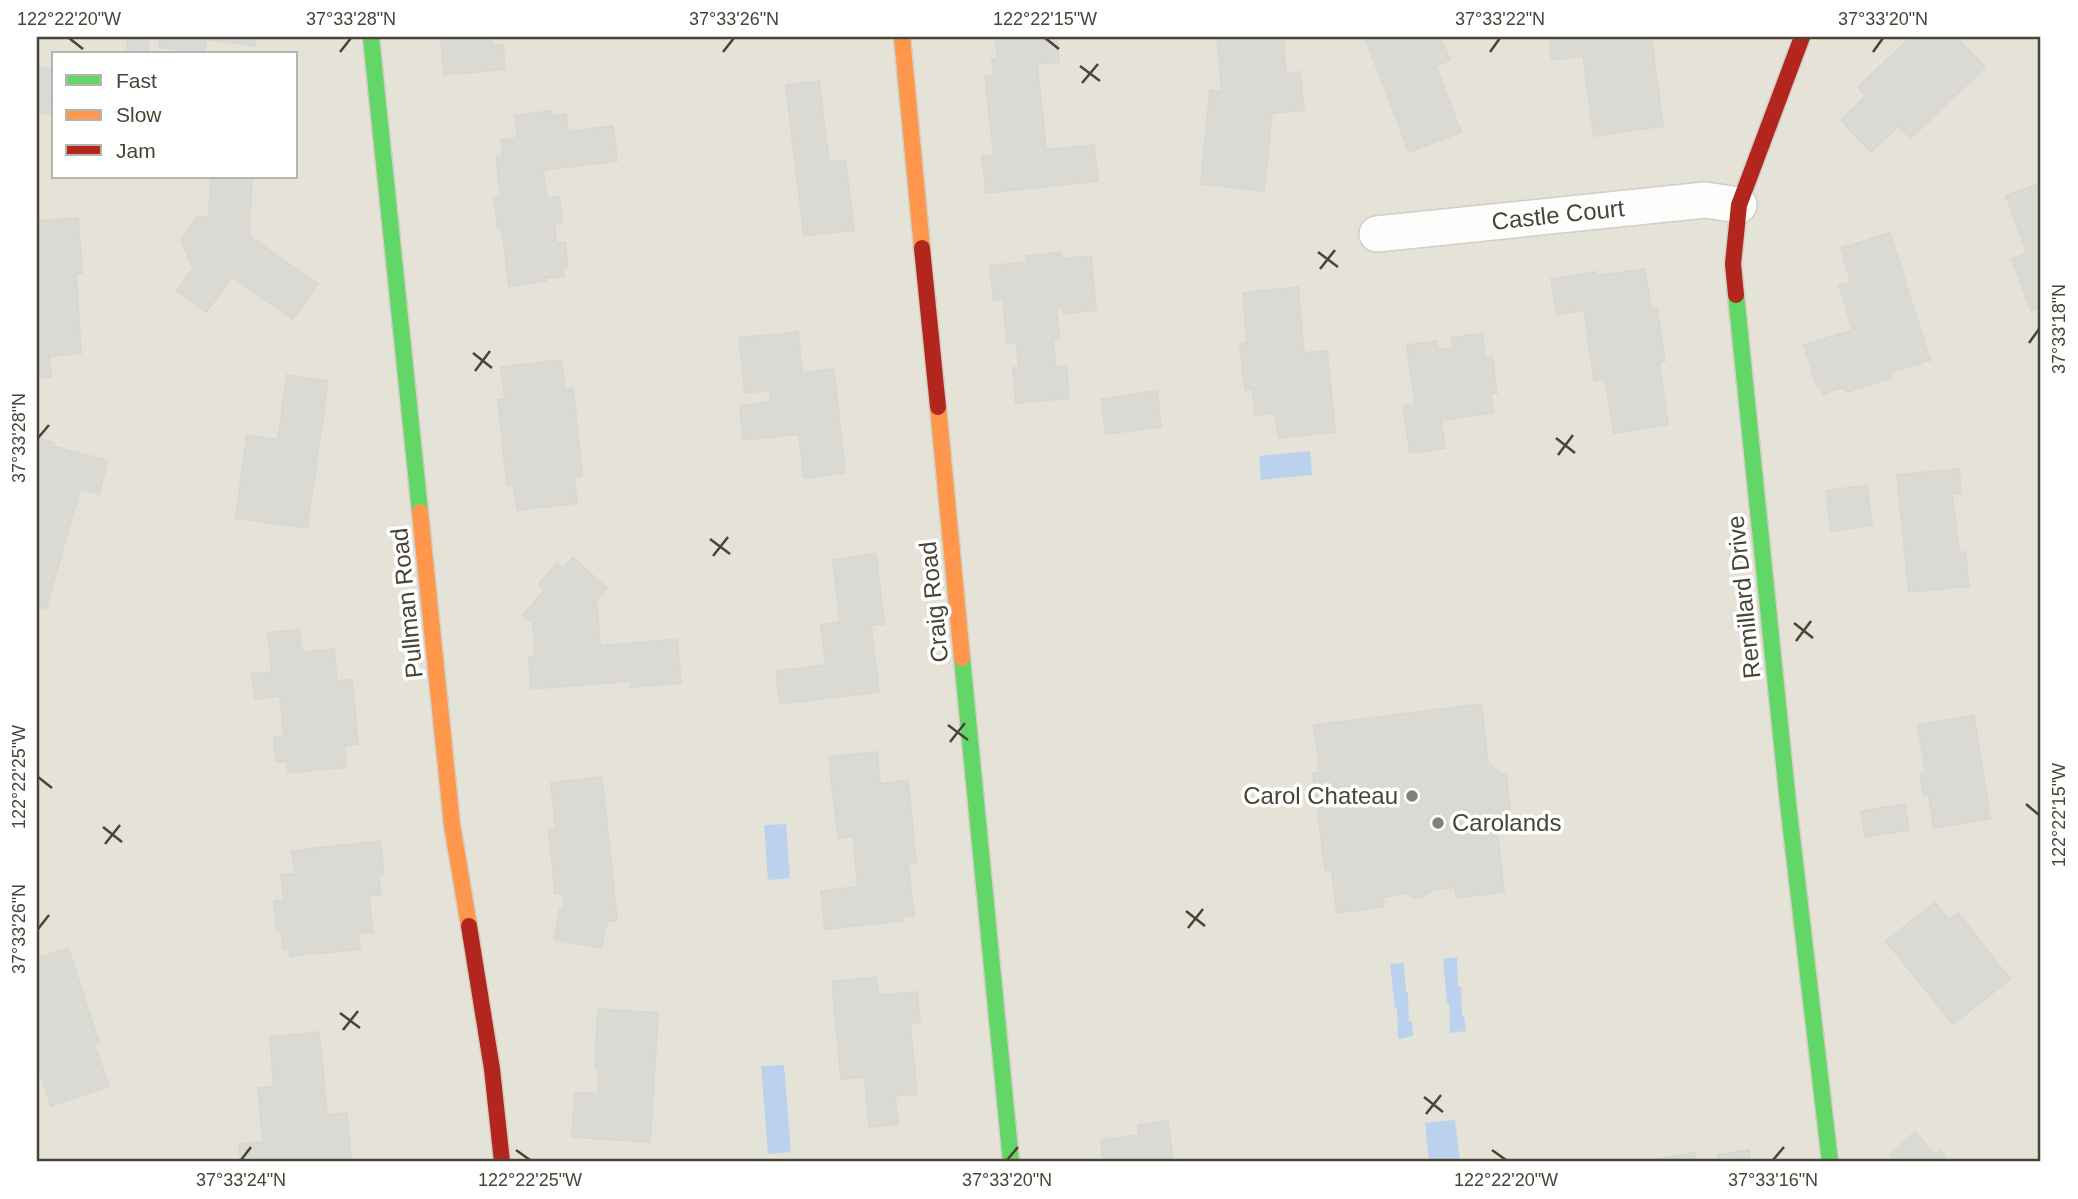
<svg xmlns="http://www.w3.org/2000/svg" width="2078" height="1199" font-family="Helvetica,sans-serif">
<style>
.residential{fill:#e5e3d8;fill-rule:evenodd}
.water{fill:#bbd2ef}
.building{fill:#dbd9d3;stroke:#d9d7d1;stroke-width:2}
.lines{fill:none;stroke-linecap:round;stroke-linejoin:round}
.street-casing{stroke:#cfcec8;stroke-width:38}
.fast-casing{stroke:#d1cec2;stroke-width:19}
.slow-casing{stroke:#d1cec2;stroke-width:19}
.jam-casing{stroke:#d1cec2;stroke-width:19}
.street{stroke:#fdfdfc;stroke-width:35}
.fast{stroke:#63d668;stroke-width:16}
.slow{stroke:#ff974d;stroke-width:16}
.jam{stroke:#b3261e;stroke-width:16}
.ticks{fill:none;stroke:#484436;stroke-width:2.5}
.poi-dot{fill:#838075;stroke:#fff;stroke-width:2.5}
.labels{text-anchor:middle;stroke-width:7;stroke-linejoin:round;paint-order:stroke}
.street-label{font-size:24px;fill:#484436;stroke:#fff}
.poi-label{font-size:24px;fill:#484436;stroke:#fff;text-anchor:end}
.neatline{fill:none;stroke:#484436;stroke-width:2.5}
.ticks-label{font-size:18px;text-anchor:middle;fill:#484436}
</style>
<rect width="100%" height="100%" fill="#f1f0eb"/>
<path class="residential" d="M37 37H2041V1162H37ZM54 54H296V177H54Z"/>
<path class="water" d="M1310 451 1312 475 1261 480 1259 456Z
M786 824 790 878 768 880 764 825Z
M1457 957 1458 987H1461L1462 1016H1464L1466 1031 1450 1033 1449 1003 1447 1002 1443 959Z
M1404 963 1406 992 1408 993 1409 1021 1412 1022 1413 1036 1398 1039 1397 1008H1395L1390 964Z
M784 1065 791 1152 768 1154 761 1066Z
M1455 1120 1460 1162H1429L1425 1123Z"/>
<path class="building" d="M127 37H147L149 54H128Z
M160 37H256L255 46 206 39 204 53 159 47Z
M441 37H492L493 45H503L505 69 444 75Z
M995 37H1056L1059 62 1037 64 1046 150 1094 145 1098 181 986 193 982 156 994 155 985 76 994 75 992 59H998Z
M1217 37H1283L1286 74 1300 72 1304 110 1272 113 1264 191 1201 184 1210 90 1222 91Z
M1365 37H1440L1450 60 1436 66 1461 132 1409 152Z
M1549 37H1651L1663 126 1594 136 1583 56 1552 60Z
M1911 37H1956L1985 67 1911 138 1898 126 1871 152 1841 120 1866 96 1858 87Z
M37 67 54 69 49 114 37 112Z
M819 81 829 162 845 161 854 230 804 236 786 85Z
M551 111V116L566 114 568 132 613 126 617 161 543 170 547 199 559 197 562 222 554 224 556 243 565 242 568 267 563 268 564 276 545 278 546 281 509 286 502 228H498L494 198 501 197 496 157 503 156 501 140 518 138 515 116Z
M211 177H252L249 236 318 284 293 319 232 277 206 312 177 291 193 268 181 240 197 217H209Z
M2041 183V307L2031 311 2012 259 2027 253 2006 196Z
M78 218 82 273H76L81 353 49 356 51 377 37 378V221Z
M1890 233 1930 360 1889 373 1891 378 1846 392 1845 387 1823 394 1820 385 1817 386 1804 345 1853 330 1839 286 1851 282 1841 248Z
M1061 252 1062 259 1091 256 1096 310 1064 314 1063 307H1057L1059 339 1053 340 1056 368 1066 366 1069 398 1016 403 1013 368 1019 367 1016 342 1007 343 1003 299 994 300 990 266 1027 262 1026 256Z
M1645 269 1651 309 1657 308 1665 361 1659 362 1668 425 1614 433 1605 378 1594 380 1584 310 1557 314 1551 279 1596 272 1597 276Z
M1298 287 1304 353 1327 351 1335 432 1278 438 1275 413 1255 415 1253 389 1245 390 1240 344 1247 343 1243 293Z
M798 332 802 373 834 369 845 473 804 478 799 434 743 440 740 406 771 402 770 390 745 393 739 338Z
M1482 333 1485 357 1492 356 1497 393H1491L1493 413 1441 420 1445 448 1410 453 1403 406 1415 404 1407 345 1437 341 1438 350 1453 348 1452 338Z
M561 360 565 389 573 388 582 475 574 477 577 503 517 510 514 485H507L498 400 505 399 501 367Z
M287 375 328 381 307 528 236 518 247 435 278 440Z
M1157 391 1161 427 1106 434 1101 399Z
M37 438 54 443 53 446 108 461 99 494 80 489 46 609 37 606Z
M1959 469 1961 493H1952L1959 553 1965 552 1969 586 1909 592 1897 475Z
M1867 485 1872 525 1831 531 1826 491Z
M876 554 884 624 871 625 879 692 780 704 776 671 826 665 821 625 840 622 833 560Z
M573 558 607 588 592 605 597 604 600 646 677 639 681 683 631 687 630 681 531 689 529 657H535L533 623 523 615 545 590 539 584 557 564 563 569Z
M299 630 302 652 334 649 337 681 352 680 358 744 344 746 346 767 288 773 287 761 276 762 274 737 284 736 280 696 255 699 252 674 272 672 268 633Z
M1481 704 1488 764 1506 776 1511 816 1497 832 1504 892 1456 898 1455 887 1433 890 1422 897 1415 898 1406 893 1383 897 1384 907 1337 913 1332 870H1325L1313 773 1320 772 1314 725Z
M1974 716 1990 819 1934 828 1928 793 1923 795 1920 774 1926 773 1918 725Z
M877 752 880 784 908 780 916 863 908 864 914 916 902 917V921L825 929 821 891 858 887 853 836 838 838 829 757Z
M602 777 617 920 607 921 601 948 554 939 560 908 564 909 563 893 555 894 549 830 556 829 551 783Z
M1905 804 1909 830 1865 837 1861 811Z
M380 841 384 874 378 875 381 895 369 896 373 932 358 933 360 949 290 956V948L283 949 281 930 277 931 274 901 284 900 281 875 295 874 292 851Z
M1935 903 1949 920 1958 913 2010 979 1953 1024 1886 941Z
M68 948 99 1043 94 1044 109 1086 51 1106 37 1064V958Z
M876 977 878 995 917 992 920 1022 910 1023 917 1094 895 1096 898 1124 869 1127 865 1077 841 1079 832 982Z
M598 1009 658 1013 650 1142 572 1137 575 1093 598 1094 599 1069 595 1068Z
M319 1032 327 1115 347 1113 351 1162H240L239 1144 263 1142 258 1088 274 1087 270 1037Z
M1168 1121 1173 1162H1103L1101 1140 1139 1135 1138 1125Z
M1915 1132 1935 1156 1940 1151 1949 1162H1896L1890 1155Z
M1749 1150 1751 1162H1705L1718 1160V1155Z
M1695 1153 1696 1162H1658L1657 1159Z"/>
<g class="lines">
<defs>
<path id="street" d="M1377 234 1705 200 1739 205"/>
<path id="fast" d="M371 37 420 512
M1736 295 1788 803 1830 1162
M962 658 1011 1162"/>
<path id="slow" d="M902 37 922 248
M938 407 962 658
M420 512 452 825 469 926"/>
<path id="jam" d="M922 248 938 407
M1736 295 1733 264 1739 205 1802 37
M469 926 492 1069 502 1162"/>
</defs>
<use href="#street" class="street-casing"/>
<use href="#fast" class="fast-casing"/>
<use href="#slow" class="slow-casing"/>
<use href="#jam" class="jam-casing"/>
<use href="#street" class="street"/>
<use href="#fast" class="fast"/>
<use href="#slow" class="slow"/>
<use href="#jam" class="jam"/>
</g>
<path class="ticks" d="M69 38 83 49M1045 38 1059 49M340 52 351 38M723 52 734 38M1490 52 1500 38M1873 52 1883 38M1080 66 1100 81M1082 83 1098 64M1318 252 1338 267M1320 269 1335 250M2029 343 2039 329M473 353 492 368M475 371 490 351M38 438 49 425M1556 438 1575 453M1558 455 1573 435M710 539 730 554M713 556 728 537M1794 623 1813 638M1796 641 1811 621M948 725 968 740M950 742 965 723M38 777 52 788M2026 804 2039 815M103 827 122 842M105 844 120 825M1186 911 1205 926M1188 928 1203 909M38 929 49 915M340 1013 360 1028M343 1030 358 1011M1424 1097 1443 1112M1426 1114 1441 1095M516 1150 530 1160M1492 1150 1506 1160M241 1160 251 1147M1007 1160 1018 1147M1773 1160 1784 1147"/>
<g class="poi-dot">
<circle cx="1412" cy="796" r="7"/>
<circle cx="1438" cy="823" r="7"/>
</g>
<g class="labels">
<g class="street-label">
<text transform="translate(1558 215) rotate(-6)" y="8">Castle Court</text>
<text transform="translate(1744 597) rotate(-96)" y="8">Remillard Drive</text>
<text transform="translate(934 602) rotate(-96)" y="8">Craig Road</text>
<text transform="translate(407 603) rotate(-96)" y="8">Pullman Road</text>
</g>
<g class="poi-label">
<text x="1398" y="804">Carol Chateau</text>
<text x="1452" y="831" text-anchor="start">Carolands</text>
</g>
</g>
<rect width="2078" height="1199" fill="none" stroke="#ffffff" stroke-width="77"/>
<rect x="52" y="52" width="245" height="126" fill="#ffffff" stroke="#b6b4af" stroke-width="2"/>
<rect x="66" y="75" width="35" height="10" fill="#63d668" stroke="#b6b4af" stroke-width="2"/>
<text x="116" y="88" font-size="21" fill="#484436">Fast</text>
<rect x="66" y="110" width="35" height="10" fill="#ff974d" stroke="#b6b4af" stroke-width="2"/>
<text x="116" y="122" font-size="21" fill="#484436">Slow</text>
<rect x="66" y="145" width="35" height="10" fill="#b3261e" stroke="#b6b4af" stroke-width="2"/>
<text x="116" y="158" font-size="21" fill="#484436">Jam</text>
<rect x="38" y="38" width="2001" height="1122" class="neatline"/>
<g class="ticks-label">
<text x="69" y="25">122°22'20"W</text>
<text x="351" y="25">37°33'28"N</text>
<text x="734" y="25">37°33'26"N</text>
<text x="1045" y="25">122°22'15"W</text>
<text x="1500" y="25">37°33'22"N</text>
<text x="1883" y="25">37°33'20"N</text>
<text transform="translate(2059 329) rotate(-90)" y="6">37°33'18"N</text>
<text transform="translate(19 438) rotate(-90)" y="6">37°33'28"N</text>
<text transform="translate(19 777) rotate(-90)" y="6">122°22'25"W</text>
<text transform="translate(2059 815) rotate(-90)" y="6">122°22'15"W</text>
<text transform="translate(19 929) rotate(-90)" y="6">37°33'26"N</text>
<text x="241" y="1186">37°33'24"N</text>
<text x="530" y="1186">122°22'25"W</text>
<text x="1007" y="1186">37°33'20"N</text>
<text x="1506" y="1186">122°22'20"W</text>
<text x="1773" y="1186">37°33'16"N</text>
</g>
</svg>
